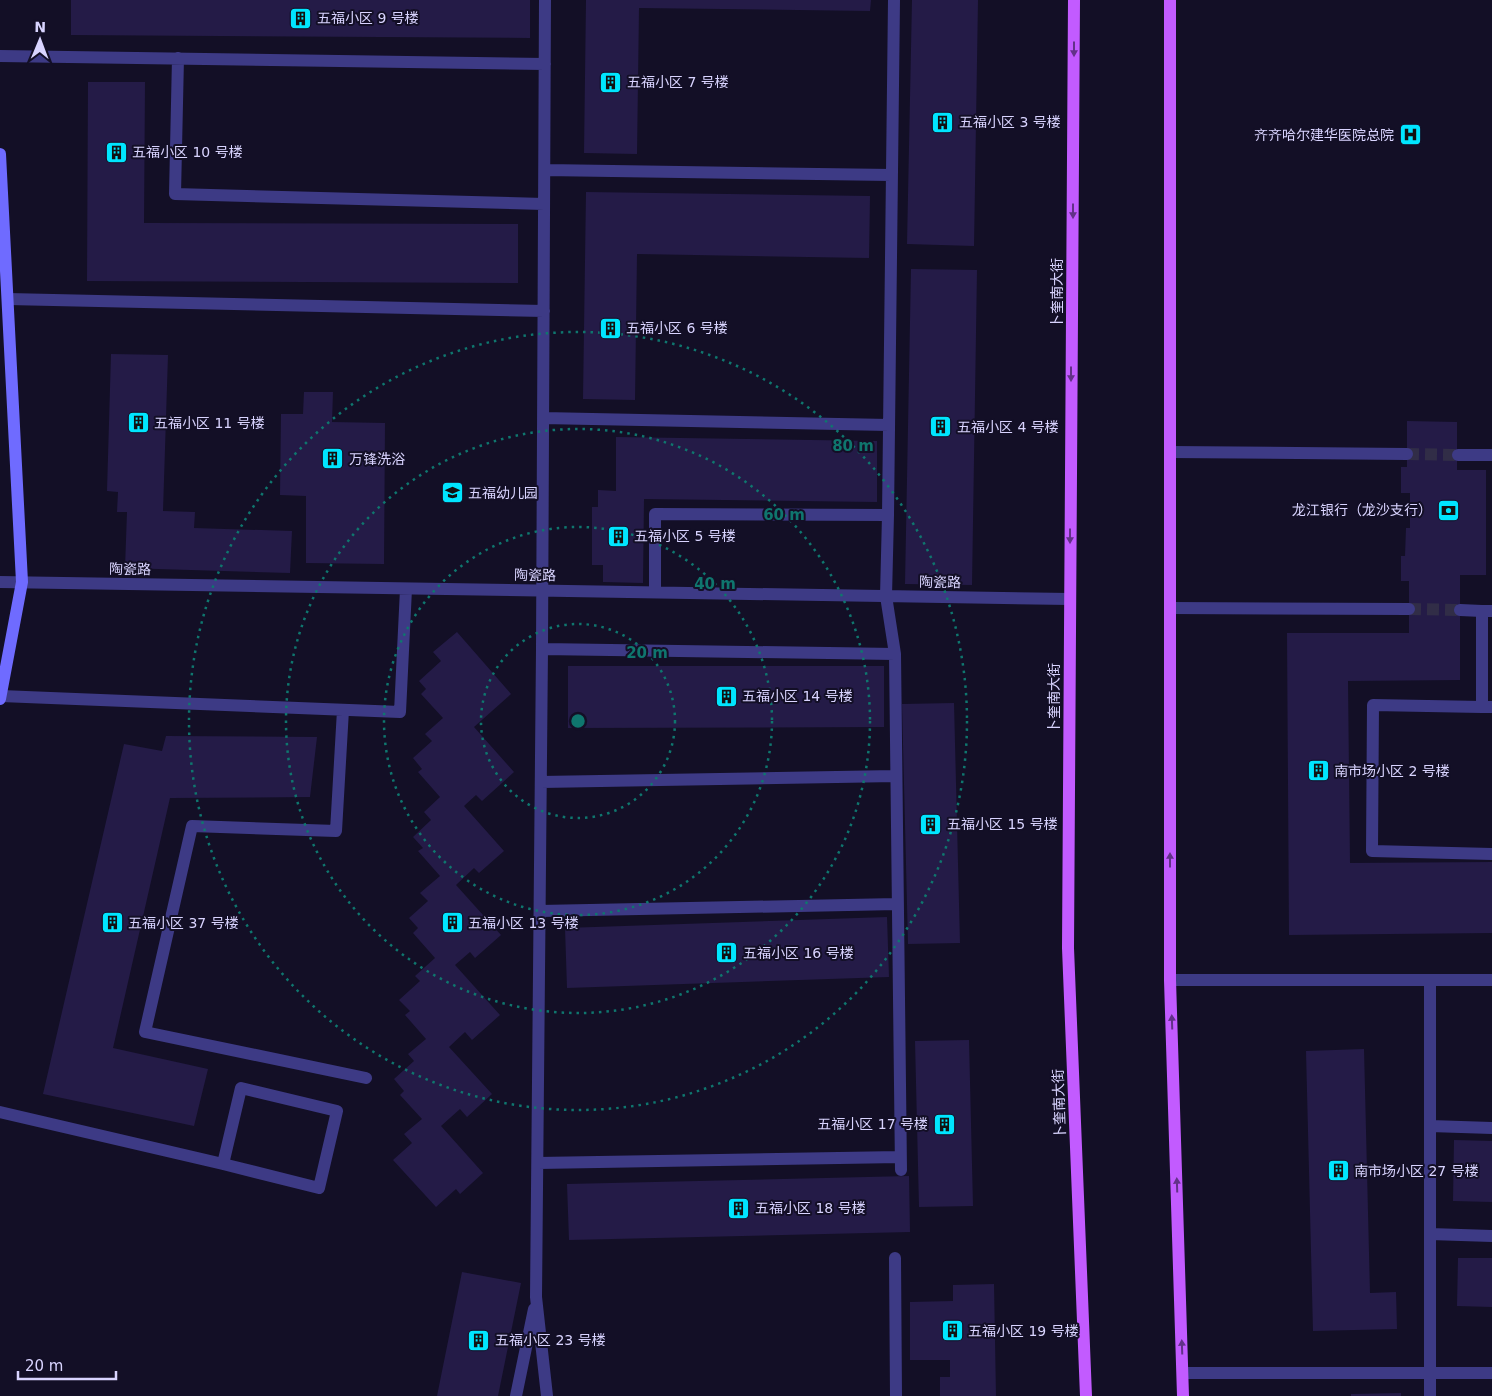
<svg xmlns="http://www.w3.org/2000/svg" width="1492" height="1396" font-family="'DejaVu Sans','Noto Sans SC',sans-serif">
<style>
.building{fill:#241b47}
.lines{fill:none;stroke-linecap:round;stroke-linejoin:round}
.street-tunnel{stroke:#312d47;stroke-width:12;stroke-dasharray:12 6;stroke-linecap:butt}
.street{stroke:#3d3a85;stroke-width:12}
.secondary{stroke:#6f6bff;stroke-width:12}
.primary{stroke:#c25bff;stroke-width:12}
.oneway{fill:#623188}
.ring{fill:none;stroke:#0f766e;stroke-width:2.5;stroke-dasharray:2.5 5}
.labels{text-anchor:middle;stroke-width:4;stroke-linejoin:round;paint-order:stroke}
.poi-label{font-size:14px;fill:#d9d4ff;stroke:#130f26;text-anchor:start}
.street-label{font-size:14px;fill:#d9d4ff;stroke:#130f26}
.centre{fill:#0f766e;stroke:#130f26;stroke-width:2.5}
.ring-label{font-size:15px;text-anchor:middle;font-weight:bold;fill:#0f766e;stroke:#130f26;stroke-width:4;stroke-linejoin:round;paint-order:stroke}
</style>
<rect width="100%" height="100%" fill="#130f26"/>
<path class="building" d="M71 0H530V38L71 35Z
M586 0H871L870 11 639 8 637 154 584 153Z
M912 0H978L974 246 907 244Z
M88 82H145L144 223 518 224V283L87 281Z
M586 192 870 196 869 258 637 254 635 400 583 399Z
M911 269 977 270 972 585 905 584Z
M111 354 168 355 163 511 195 512 194 528 292 531 290 573 125 568 127 512H117L118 492 107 491Z
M304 392H333L332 422 385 423 384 564 306 563V496L280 495 281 414H303Z
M1407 421 1457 422V470H1486V575H1460V680L1348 681 1350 863 1492 862V933L1289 935 1287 633H1409V581H1401V556H1405L1406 528H1410V493H1401V467H1407Z
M616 437 877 441V502L644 499 643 583 603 582V565H592V507H598V490L616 491Z
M457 632 511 694 474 727 514 772 482 801 476 795 464 806 504 851 479 873 474 868 456 885 501 935 475 958 470 952 455 965 500 1015 472 1040 465 1032 449 1047 492 1094 467 1117 460 1109 441 1126 483 1173 460 1194 456 1189 436 1207 393 1160 412 1143 404 1134 422 1119 400 1095 404 1091 394 1079 414 1061 408 1054 426 1039 405 1015 410 1011 399 1000 420 981 415 976 435 958 413 933 418 928 409 918 428 901 420 893 440 876 418 851 423 848 413 837 431 820 424 812 440 797 418 772 422 769 413 758 432 741 425 734 443 718 421 694 426 689 419 681 441 661 433 652Z
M568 666H884V727L568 728Z
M954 703 960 943 908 944 902 704Z
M166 736 317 737 310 797 170 798 113 1048 208 1069 194 1126 43 1094 124 744 162 751Z
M887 917 889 977 567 988 565 928Z
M969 1040 973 1206 919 1207 915 1041Z
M1364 1049 1370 1293 1396 1292 1397 1329 1313 1331 1306 1051Z
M1454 1140 1492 1141V1202L1453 1201Z
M909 1176 910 1232 569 1240 567 1184Z
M1458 1258H1492V1307L1457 1306Z
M462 1272 521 1283 498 1396H437Z
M994 1284 996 1396H940V1377H950V1360H910V1302L953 1301V1285Z
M1401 1393V1396H1351V1394Z"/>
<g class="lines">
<path class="street-tunnel" d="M1407 454 1458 455
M1409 609 1460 610"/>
<path class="street" d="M545 0 542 649 536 1297 547 1396
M0 56 545 64
M178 58 175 194 544 204
M545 170 892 175
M8 299 544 311
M543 418 889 425
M1170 452 1407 454
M1458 455H1492
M888 515 894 0
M0 582 1070 599
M655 592V514L888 515 886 596 895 654 901 1170
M1170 608 1409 609
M1460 610 1482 611
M1492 611H1482V707H1492
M542 649 895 654
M1 696 400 712 406 589
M1482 707 1373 705 1372 851 1492 854
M343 710 336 831 192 826 145 1032 366 1078
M541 782 896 776
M540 911 897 904
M1170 980H1492
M0 1112 223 1164 319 1188 337 1111 241 1088 223 1164
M1430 1126 1492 1128
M538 1163 900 1157
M1430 1234 1492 1236
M895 1258 896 1396
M1183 1373H1492
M516 1396 534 1309
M1430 1396V980"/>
<path class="secondary" d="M0 154 22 582 0 699"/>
<path class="primary" d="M1074 0 1068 948 1086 1396
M1170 0V980L1183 1396"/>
</g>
<defs><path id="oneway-solid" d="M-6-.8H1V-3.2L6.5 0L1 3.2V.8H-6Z" transform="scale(1.25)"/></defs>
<g class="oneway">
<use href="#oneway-solid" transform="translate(1074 49) rotate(90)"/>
<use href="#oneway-solid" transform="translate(1073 211) rotate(90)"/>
<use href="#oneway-solid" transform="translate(1071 374) rotate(90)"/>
<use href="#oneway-solid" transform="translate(1070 536) rotate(90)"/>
<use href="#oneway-solid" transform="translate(1170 860) rotate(-90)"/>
<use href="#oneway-solid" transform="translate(1172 1022) rotate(-92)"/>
<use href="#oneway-solid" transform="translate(1177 1185) rotate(-92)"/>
<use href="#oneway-solid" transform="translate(1182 1347) rotate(-92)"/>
</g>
<g class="ring">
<circle cx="578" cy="721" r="97"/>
<circle cx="578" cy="721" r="194"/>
<circle cx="578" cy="721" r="292"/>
<circle cx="578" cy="721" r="389"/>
</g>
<defs>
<symbol id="building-square" viewBox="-11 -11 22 22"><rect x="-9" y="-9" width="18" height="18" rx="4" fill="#00e5ff" stroke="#130f26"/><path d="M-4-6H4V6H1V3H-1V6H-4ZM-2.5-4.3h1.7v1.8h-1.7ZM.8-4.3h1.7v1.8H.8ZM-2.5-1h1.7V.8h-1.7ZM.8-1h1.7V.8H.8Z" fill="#111"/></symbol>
<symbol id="hospital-square" viewBox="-11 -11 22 22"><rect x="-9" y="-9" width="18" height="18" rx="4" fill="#00e5ff" stroke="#130f26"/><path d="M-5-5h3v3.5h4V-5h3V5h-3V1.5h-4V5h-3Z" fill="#111"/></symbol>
<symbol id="school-square" viewBox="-11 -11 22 22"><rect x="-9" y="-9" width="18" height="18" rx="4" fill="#00e5ff" stroke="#130f26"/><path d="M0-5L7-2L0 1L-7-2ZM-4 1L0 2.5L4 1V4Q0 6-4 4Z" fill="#111"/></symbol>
<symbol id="bank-square" viewBox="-11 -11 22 22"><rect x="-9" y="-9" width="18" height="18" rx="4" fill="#00e5ff" stroke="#130f26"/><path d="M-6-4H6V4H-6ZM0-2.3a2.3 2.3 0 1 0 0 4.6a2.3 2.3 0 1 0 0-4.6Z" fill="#111"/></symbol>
</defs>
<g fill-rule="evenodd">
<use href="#building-square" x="288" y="6" width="25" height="25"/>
<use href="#building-square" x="598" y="70" width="25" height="25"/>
<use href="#building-square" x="930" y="110" width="25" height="25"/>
<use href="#hospital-square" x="1398" y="122" width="25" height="25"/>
<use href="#building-square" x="104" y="140" width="25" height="25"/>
<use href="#building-square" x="598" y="316" width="25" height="25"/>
<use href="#building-square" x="126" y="410" width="25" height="25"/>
<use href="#building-square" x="928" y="414" width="25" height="25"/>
<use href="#building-square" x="320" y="446" width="25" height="25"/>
<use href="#school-square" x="440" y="480" width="25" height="25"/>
<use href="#bank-square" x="1436" y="498" width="25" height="25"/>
<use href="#building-square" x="606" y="524" width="25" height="25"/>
<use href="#building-square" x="714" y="684" width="25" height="25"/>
<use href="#building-square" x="1306" y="758" width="25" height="25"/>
<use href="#building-square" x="918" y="812" width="25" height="25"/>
<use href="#building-square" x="100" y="910" width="25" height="25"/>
<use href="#building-square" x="440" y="910" width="25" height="25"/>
<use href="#building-square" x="714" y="940" width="25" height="25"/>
<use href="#building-square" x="932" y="1112" width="25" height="25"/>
<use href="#building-square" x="1326" y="1158" width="25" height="25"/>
<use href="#building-square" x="726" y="1196" width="25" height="25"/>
<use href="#building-square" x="940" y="1318" width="25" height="25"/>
<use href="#building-square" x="466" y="1328" width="25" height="25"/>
</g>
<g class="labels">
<g class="poi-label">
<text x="317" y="23">五福小区 9 号楼</text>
<text x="627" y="87">五福小区 7 号楼</text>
<text x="959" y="127">五福小区 3 号楼</text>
<text x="1394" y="140" text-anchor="end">齐齐哈尔建华医院总院</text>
<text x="132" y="157">五福小区 10 号楼</text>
<text x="626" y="333">五福小区 6 号楼</text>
<text x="154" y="428">五福小区 11 号楼</text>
<text x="957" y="432">五福小区 4 号楼</text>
<text x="349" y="464">万锋洗浴</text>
<text x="468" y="498">五福幼儿园</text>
<text x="1432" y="515" text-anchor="end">龙江银行（龙沙支行）</text>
<text x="634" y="541">五福小区 5 号楼</text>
<text x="742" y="701">五福小区 14 号楼</text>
<text x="1334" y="776">南市场小区 2 号楼</text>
<text x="947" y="829">五福小区 15 号楼</text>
<text x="128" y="928">五福小区 37 号楼</text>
<text x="468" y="928">五福小区 13 号楼</text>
<text x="743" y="958">五福小区 16 号楼</text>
<text x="928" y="1129" text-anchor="end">五福小区 17 号楼</text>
<text x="1354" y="1176">南市场小区 27 号楼</text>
<text x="755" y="1213">五福小区 18 号楼</text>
<text x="968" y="1336">五福小区 19 号楼</text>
<text x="495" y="1345">五福小区 23 号楼</text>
</g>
<g class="street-label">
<text transform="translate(1057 293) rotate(-90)" y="5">卜奎南大街</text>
<text transform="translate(130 569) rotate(1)" y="5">陶瓷路</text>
<text transform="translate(535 575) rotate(1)" y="5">陶瓷路</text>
<text transform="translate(940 582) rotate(1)" y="5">陶瓷路</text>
<text transform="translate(1054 698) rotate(-90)" y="5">卜奎南大街</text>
<text transform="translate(1059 1104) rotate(-92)" y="5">卜奎南大街</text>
</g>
</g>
<circle cx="578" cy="721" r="8" class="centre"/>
<g class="ring-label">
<text x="853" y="451">80 m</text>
<text x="784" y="520">60 m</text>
<text x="715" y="589">40 m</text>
<text x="647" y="658">20 m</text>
</g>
<g transform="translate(40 40) rotate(1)" stroke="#130f26" stroke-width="4" paint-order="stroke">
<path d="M0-4L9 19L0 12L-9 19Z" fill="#d9d4ff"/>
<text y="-8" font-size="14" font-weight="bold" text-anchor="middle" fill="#d9d4ff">N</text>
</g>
<path d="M18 1371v8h98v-8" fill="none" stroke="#d9d4ff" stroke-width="2.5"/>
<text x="25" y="1371" font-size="15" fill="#d9d4ff" stroke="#130f26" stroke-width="4" paint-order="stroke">20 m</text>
</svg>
